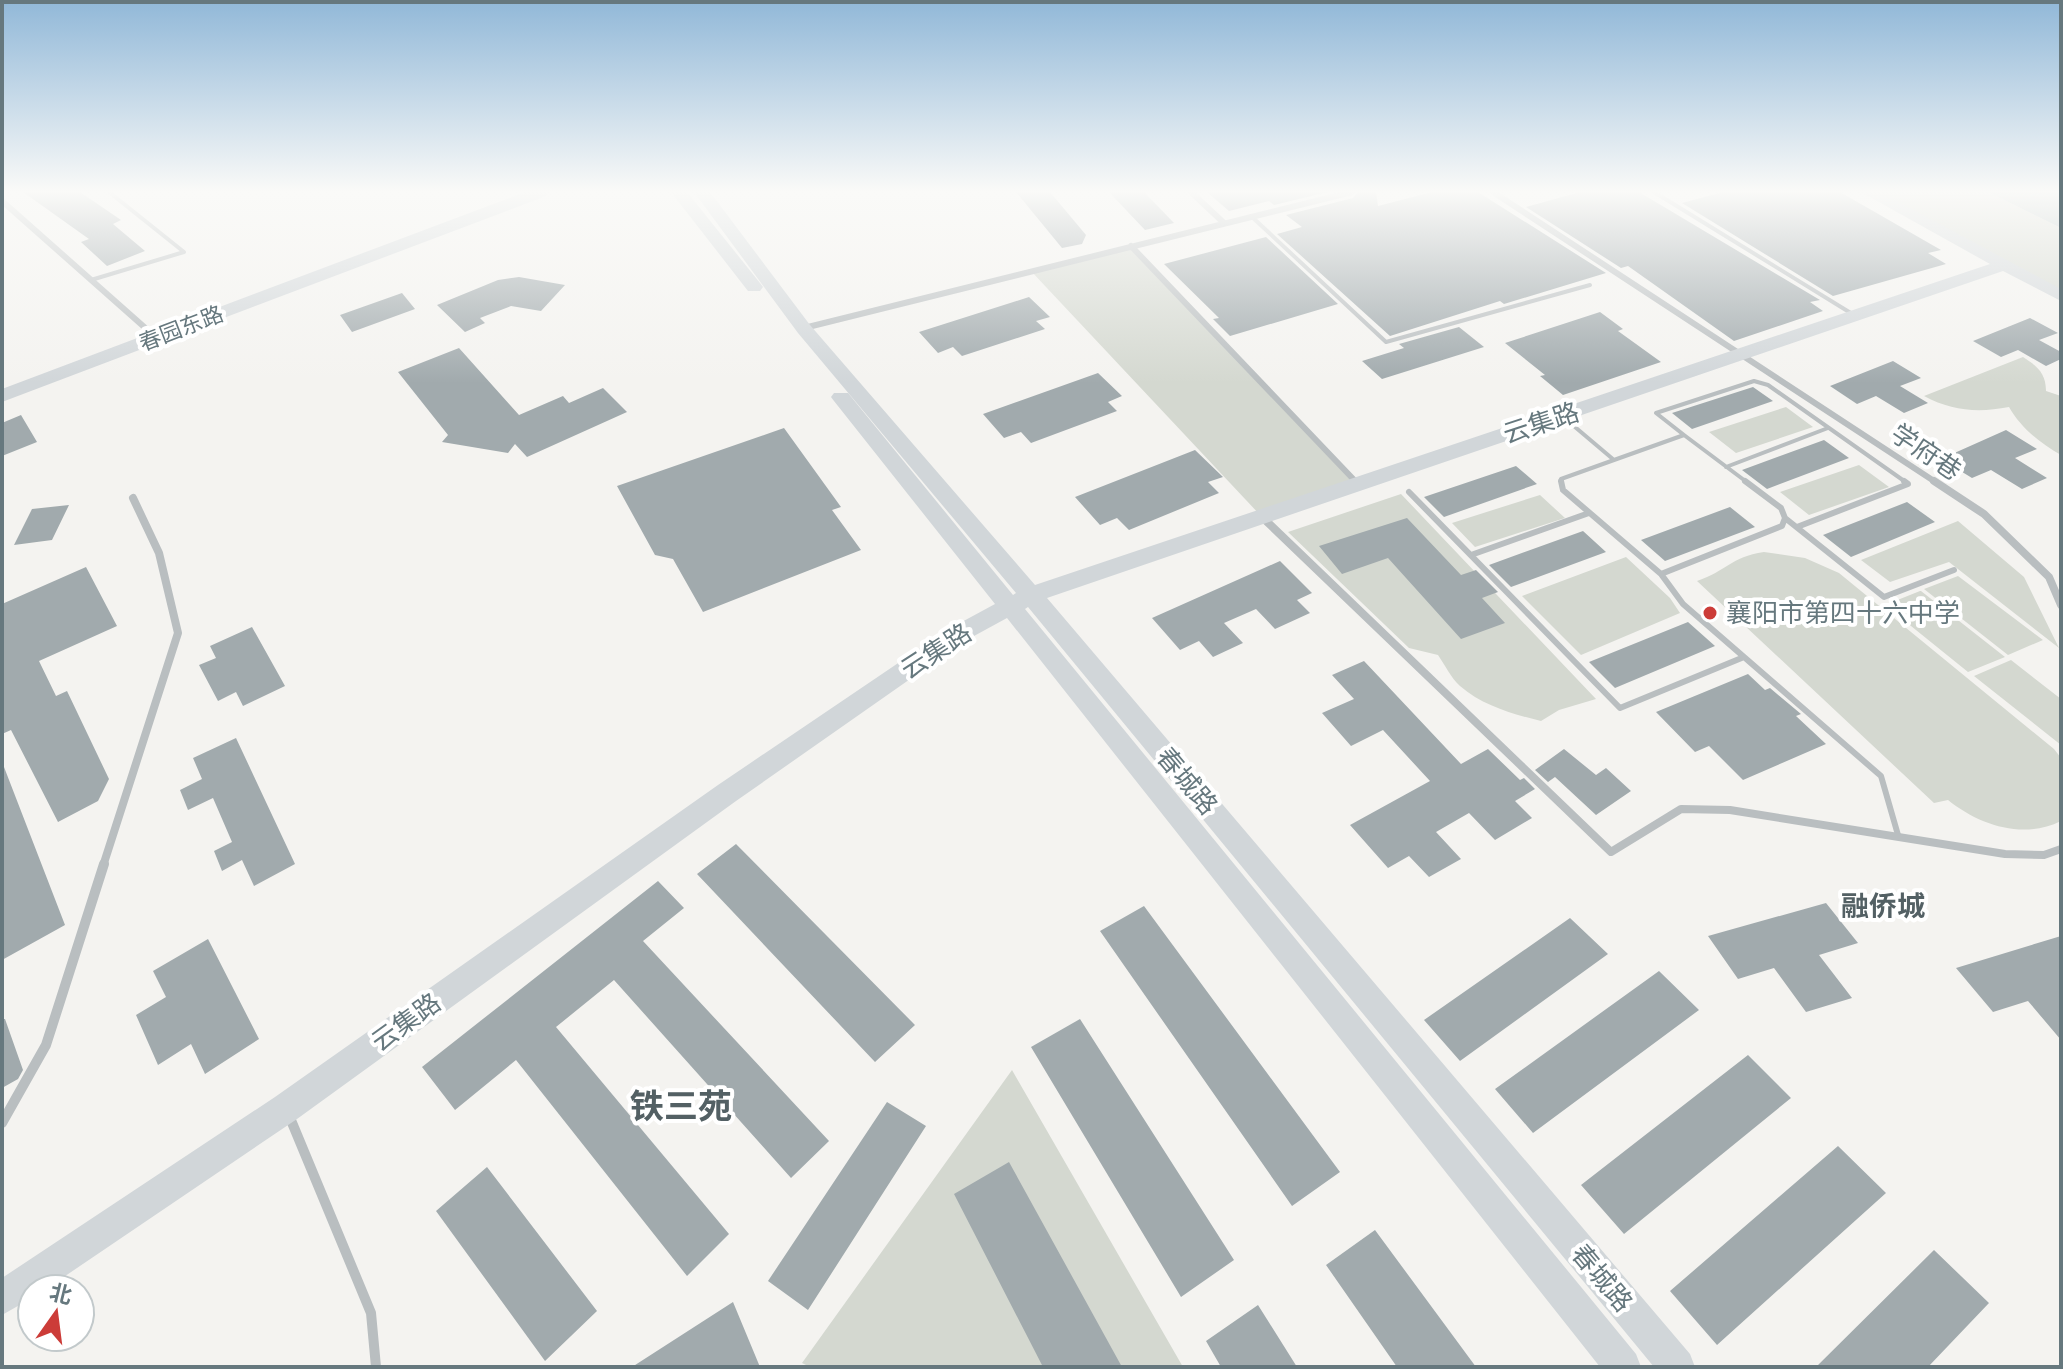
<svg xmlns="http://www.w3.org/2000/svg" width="2063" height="1369" font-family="'Exo 2','Noto Sans SC',sans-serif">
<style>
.green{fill:#d4d8d0}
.water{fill:#b0bfc0}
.building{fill:#a1aaad}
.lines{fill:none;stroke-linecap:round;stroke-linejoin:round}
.lane-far1{stroke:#b9bec0;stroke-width:4}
.lane{stroke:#b9bec0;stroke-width:6}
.street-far2{stroke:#b9bec0;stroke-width:6}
.street-far1{stroke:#b9bec0;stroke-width:8}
.street{stroke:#b9bec0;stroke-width:10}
.secondary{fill:#d1d6d9;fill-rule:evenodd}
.primary{fill:#d1d6d9;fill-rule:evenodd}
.poi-dot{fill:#cc3c38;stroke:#fff;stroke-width:3}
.labels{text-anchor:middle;stroke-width:8;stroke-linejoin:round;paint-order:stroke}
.far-street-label{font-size:22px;fill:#66787e;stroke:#fff}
.street-label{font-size:26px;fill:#66787e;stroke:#fff}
.poi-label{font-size:26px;fill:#66787e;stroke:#fff;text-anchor:start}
.neighbourhood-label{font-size:28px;font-weight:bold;fill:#536064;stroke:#fff}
.near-neighbourhood-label{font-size:34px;font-weight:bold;fill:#536064;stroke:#fff}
</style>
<rect width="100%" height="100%" fill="#f4f3f0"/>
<path class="green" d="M1869 192H1988L2061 228V296Z
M1131 246 1357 483 1261 516 1031 271Z
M2023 357C2037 366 2046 373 2046 391L2061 396V455C2040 443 2021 428 2009 407 1978 413 1952 411 1924 396Z
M1786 407 1813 427 1736 453 1709 432Z
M1859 465 1889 487 1809 515 1780 492Z
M1401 494 1596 699 1559 710 1541 721C1513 714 1483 706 1460 686 1451 678 1445 665 1438 655L1409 648 1288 532Z
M1540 495 1565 518 1475 547 1452 523Z
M1958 521 2024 577 2059 648 1949 562 1890 582 1861 560Z
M1764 552 1805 558 1839 573 2054 749 2061 758V821C2023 840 1979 825 1948 800L1934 803 1697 581C1727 571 1730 557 1764 552Z
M1626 557 1670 598 1680 613 1581 655 1522 596Z
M1958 576 2043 640 2008 655 1924 589Z
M1920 591H1921L2005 657 1968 672 1885 605Z
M2011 660 2061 699V745L1974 676Z
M1012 1070 1183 1367H810L802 1363Z"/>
<path class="water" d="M1988 192H2061V228Z"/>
<path class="building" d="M23 192H80L121 220 113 224 145 251 107 266 81 242 89 239Z
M1016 192H1050L1086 235 1082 244 1062 248Z
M1109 192H1144L1174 223 1145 230Z
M1207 192H1328L1274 205 1269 201 1229 211Z
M1358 192H1376L1378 206 1432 192H1478L1606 273 1504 304 1500 301 1390 336 1277 234 1302 227 1286 215 1353 198Z
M1580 192H1639L1820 300 1810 302 1823 311 1734 341 1628 266 1621 268 1526 207Z
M1723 192H1840L1941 250 1928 253 1946 264 1833 296 1682 203Z
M1266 237 1338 304 1230 336 1213 319 1219 318 1164 264Z
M519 277 565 285 541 311 511 306 480 318 485 323 465 332 437 305 498 280Z
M402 293 415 309 352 332 340 315Z
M1029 297 1050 317 1036 321 1045 329 962 356 953 347 938 353 919 332Z
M1600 312 1623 329 1618 331 1661 362 1563 395 1540 376 1545 375 1505 343Z
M2030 318 2058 333 2039 340 2061 352V359L2046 366 2018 350 2001 357 1973 341Z
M1459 327 1484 347 1382 379 1362 361 1404 348 1399 344Z
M459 348 519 415 563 396 569 403 603 388 627 412 527 457 515 444 508 453 442 442 448 435 398 372Z
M1893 361 1921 378 1900 386 1928 403 1904 413 1876 396 1857 404 1830 386Z
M1098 373 1122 396 1108 402 1117 411 1031 443 1021 432 1004 438 983 414Z
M1753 387 1773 401 1692 429 1672 413Z
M21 415 37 442 2 456V423Z
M784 428 841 507 832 510 861 550 703 612 673 559 655 555 617 486Z
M2006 430 2037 449 2015 458 2047 478 2022 489 1991 470 1972 478 1941 459Z
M1824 440 1849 458 1767 489 1742 470Z
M1195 450 1223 477 1208 482 1219 493 1129 530 1117 518 1100 525 1075 497Z
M1516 466 1537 484 1444 517 1424 497Z
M1907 502 1935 522 1851 557 1823 535Z
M69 505 52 540 14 545 32 509Z
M1730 507 1755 527 1665 561 1641 540Z
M1407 518 1461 575 1476 570 1498 592 1482 598 1505 623 1461 639 1388 558 1342 574 1319 546Z
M1583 531 1606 552 1511 587 1489 565Z
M1280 561 1312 593 1297 600 1310 613 1275 629 1256 609 1224 623 1243 643 1213 657 1199 641 1180 650 1152 618Z
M86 567 117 626 39 661 56 696 67 691 109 779 98 801 58 822 11 730 2 734V604Z
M1688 622 1715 646 1615 688 1589 662Z
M252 627 285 686 243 706 236 692 218 701 199 665 216 658 210 646Z
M1364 661 1461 764 1488 749 1520 780 1524 778 1535 789 1515 801 1532 818 1495 840 1469 813 1436 832 1461 859 1429 877 1409 856 1388 868 1350 825 1430 781 1383 730 1351 746 1322 713 1354 699 1332 675Z
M1748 674 1765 690 1770 688 1801 714 1796 716 1826 744 1743 780 1709 746 1695 752 1656 712Z
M236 738 295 864 254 886 242 860 222 871 214 851 232 842 213 798 188 810 180 790 202 779 193 758Z
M1564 749 1596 775 1606 768 1631 791 1596 815 1555 777 1548 782 1535 770Z
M4 767 65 925 2 960V768Z
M736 844 915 1025 875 1062 697 874Z
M658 881 684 908 643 941 829 1141 791 1178 614 980 556 1027 729 1234 687 1276 516 1060 455 1110 422 1067Z
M1826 903 1858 943 1819 955 1852 998 1806 1012 1774 968 1738 979 1708 936Z
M1144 906 1340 1172 1292 1206 1100 931Z
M1570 918 1608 954 1460 1061 1424 1020Z
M2061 936V1040L2028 1001 1993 1012 1956 968Z
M208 939 259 1039 205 1074 191 1044 158 1065 136 1015 166 997 153 971Z
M1659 971 1699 1010 1533 1133 1495 1089Z
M2 1019H5L23 1070 18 1079 2 1088Z
M1080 1019 1234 1260 1181 1297 1031 1047Z
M1748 1055 1791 1098 1624 1234 1581 1185Z
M887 1102 926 1126 808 1310 768 1281Z
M1838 1146 1886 1193 1717 1345 1670 1291Z
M1009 1162 1122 1367H1043L954 1194Z
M487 1167 597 1311 545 1361 436 1211Z
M1375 1230 1476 1367H1397L1326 1265Z
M1934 1250 1989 1303 1928 1367H1816Z
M733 1302 760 1367H632Z
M1258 1305 1297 1367H1221L1206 1341Z"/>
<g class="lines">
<path class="lane-far1" d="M1654 192 1854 315
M1251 216 1386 342 1590 285
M91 280 184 252 109 192
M1562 416 1614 460 1684 435 1748 483
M1684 435 1656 413 1754 381 1768 385 1907 483
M1726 467 1828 428
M1562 483 1561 479 1614 460"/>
<path class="lane" d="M1561 481 1563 490 1661 574
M1745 481 1781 508 1785 518 1782 526 1661 574 1683 604 1881 776 1898 835
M1409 492 1620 708 1744 657
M1785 518 1884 597 1954 570
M1797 527 1908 484 1904 481
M1471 555 1589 513"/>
<path class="street-far2" d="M1191 192 1224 223
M1493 192 1937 483
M2 201 151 333
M1131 246 1357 483
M804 328 1352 192"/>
<path class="street-far1" d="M1934 481 1984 514 2049 577 2061 605
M1261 516 1611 852 1681 809 1730 810 2005 854 2044 855 2061 849
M103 866 178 633 159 553 133 498"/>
<path class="street" d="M288 1113 371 1313 376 1367
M2 1123 46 1045 104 864"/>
<path class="secondary" d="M671 192H687L760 283 763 287 760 291H748Z
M694 192H710L810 325 1035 585 1990 264 1861 192H1880L2061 289V301L2003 271 1047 598 1690 1354 1695 1367H1654L1028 607 1025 609 1636 1354 1641 1367H1600L1007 618 963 642 736 801 297 1119 46 1289H32V1298L2 1315V1278L275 1097 718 785 947 630 995 604 834 401 831 397 834 393H848L1013 595 1016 593 798 333Z"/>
<path class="primary" d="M525 192H548L546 196 2 402V389Z"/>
</g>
<linearGradient id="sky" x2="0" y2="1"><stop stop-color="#91b8d8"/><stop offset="0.5" stop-color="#fafaf8"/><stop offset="1" stop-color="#fafaf8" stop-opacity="0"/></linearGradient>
<rect width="2063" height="383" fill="url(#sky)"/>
<circle class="poi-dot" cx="1710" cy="613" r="8"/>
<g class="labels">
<g class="far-street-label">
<text transform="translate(181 328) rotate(-21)" y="8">春园东路</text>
</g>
<g class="street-label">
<text transform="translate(1541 423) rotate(-18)" y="9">云集路</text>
<text transform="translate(1926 452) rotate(34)" y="9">学府巷</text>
<text transform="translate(936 651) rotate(-33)" y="9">云集路</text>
<text transform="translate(1187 781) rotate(50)" y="9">春城路</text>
<text transform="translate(406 1022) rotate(-36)" y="9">云集路</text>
<text transform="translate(1602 1278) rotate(50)" y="9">春城路</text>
</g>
<g class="poi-label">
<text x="1726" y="622">襄阳市第四十六中学</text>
</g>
<g class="neighbourhood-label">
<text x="1883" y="916">融侨城</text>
</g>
<g class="near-neighbourhood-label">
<text x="681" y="1118">铁三苑</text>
</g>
</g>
<rect width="2063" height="1369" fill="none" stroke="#66787e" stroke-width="8"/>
<g transform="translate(56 1313) rotate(14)"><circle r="38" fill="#ffffff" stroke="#c2c9cb" stroke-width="2"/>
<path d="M0-6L14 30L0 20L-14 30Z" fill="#cc3c38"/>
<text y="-12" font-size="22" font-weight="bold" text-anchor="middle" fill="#66787e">北</text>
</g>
</svg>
